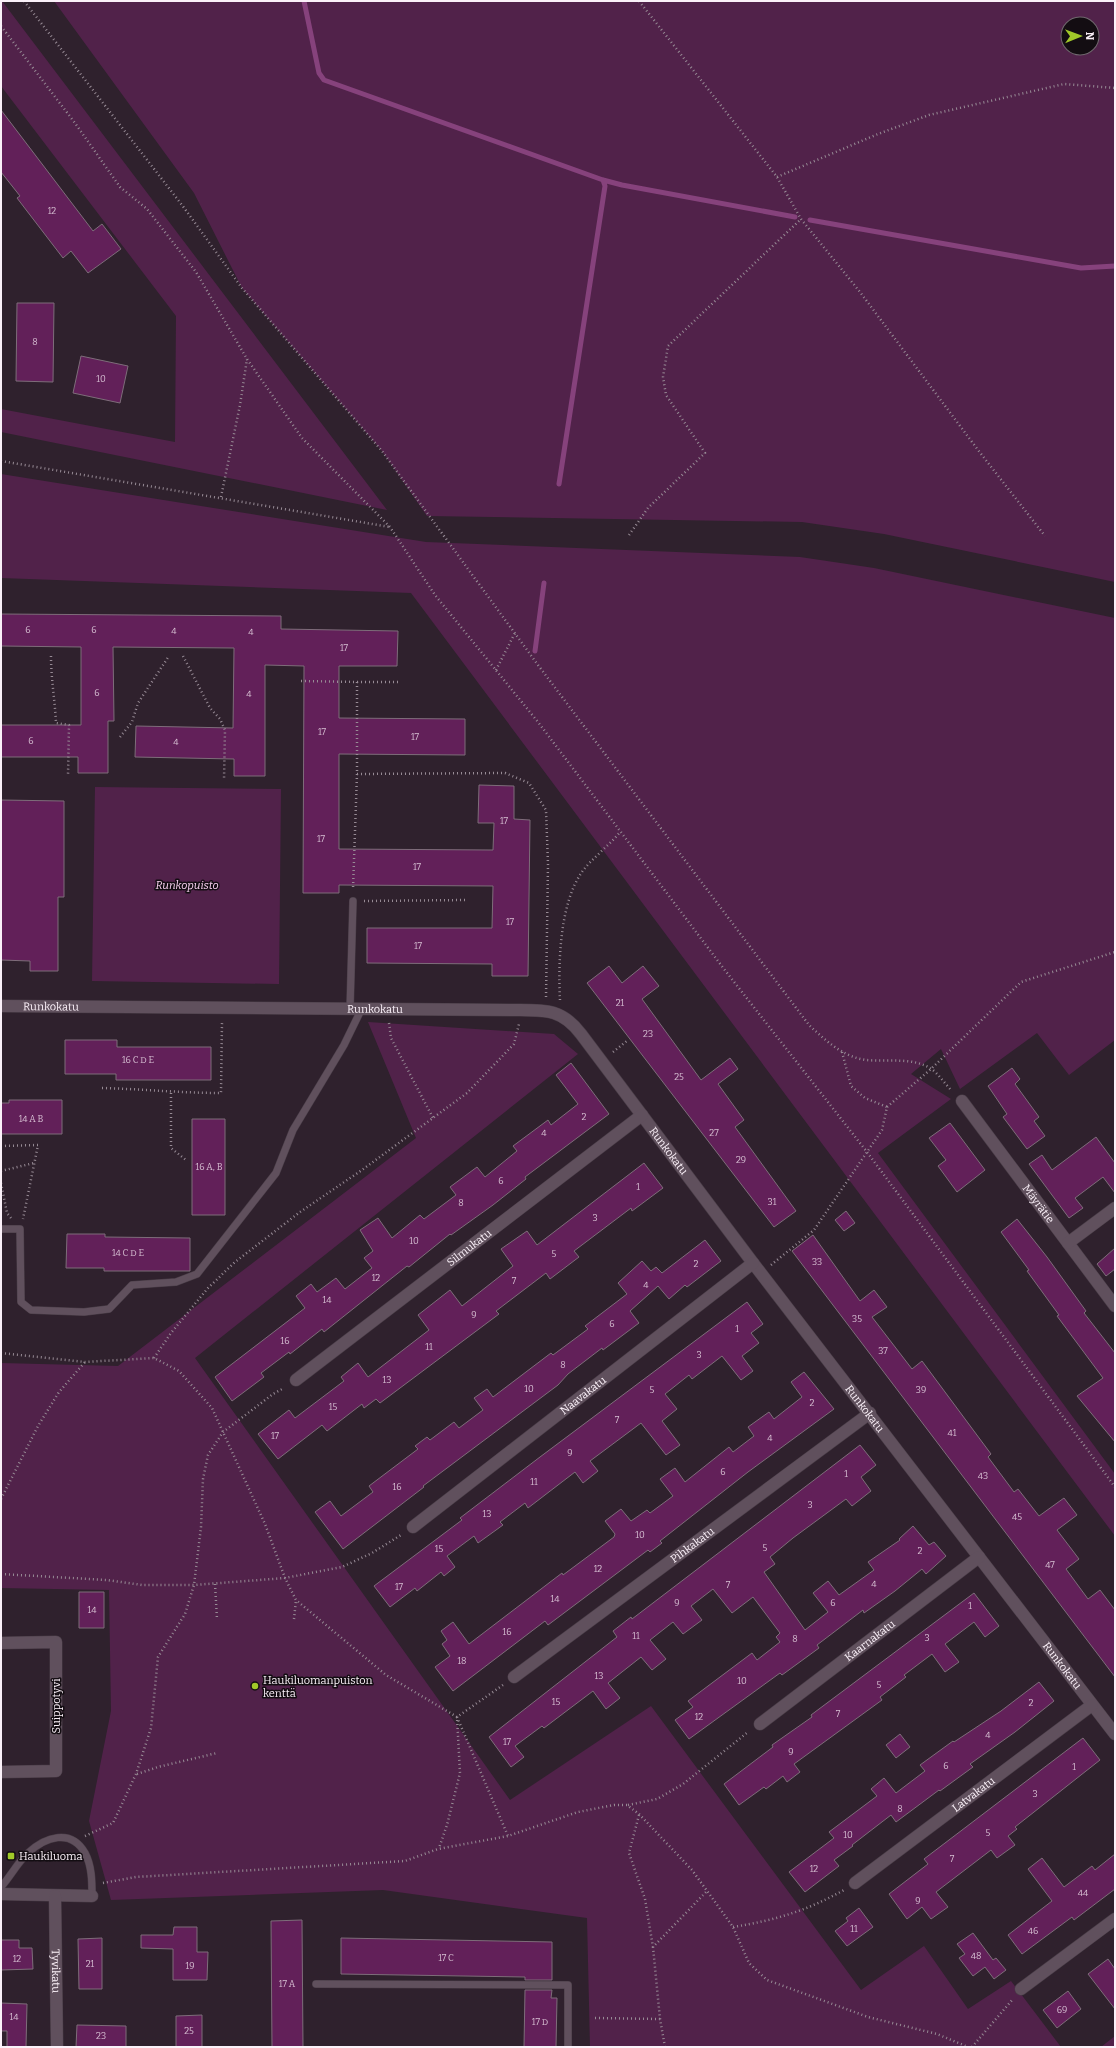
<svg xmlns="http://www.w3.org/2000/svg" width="1116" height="2048" font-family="Bitter,serif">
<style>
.green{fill:#51224a;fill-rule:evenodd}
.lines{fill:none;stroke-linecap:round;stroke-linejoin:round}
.stream{stroke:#86427c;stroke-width:5}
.building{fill:#622059;stroke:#7e6d7a}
.lane-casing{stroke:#493d47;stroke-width:8}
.street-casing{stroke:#493d47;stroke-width:13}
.path{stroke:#978b95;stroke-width:2.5;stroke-dasharray:1 3;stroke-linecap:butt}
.lane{stroke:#60505d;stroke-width:7}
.street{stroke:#60505d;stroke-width:12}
.poi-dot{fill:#a1c929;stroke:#130d12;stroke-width:1.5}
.labels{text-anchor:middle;stroke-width:3;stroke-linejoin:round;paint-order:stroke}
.number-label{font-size:9px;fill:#d5bdd1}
.park-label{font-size:11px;font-style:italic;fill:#fbd3f2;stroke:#130d12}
.street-label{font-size:11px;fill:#fbf1f9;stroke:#130d12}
.poi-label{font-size:11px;fill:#fbf1f9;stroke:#130d12;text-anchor:start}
</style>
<rect width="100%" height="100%" fill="#2f212d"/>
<path class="green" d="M1 1H2L387 510 1 432V409L175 442 176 316 1 86Z
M54 1H1115V582L884 534 802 522 427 516 382 451 242 288 194 193ZM1068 24H1092V48H1068Z
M1 474 426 542 800 557 874 568 1115 618V1040L1069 1075 1037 1033 960 1089 941 1049 911 1074 951 1099 878 1153 1115 1474V1536L411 593 1 578Z
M95 787 281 789 279 984 92 981Z
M368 1022 554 1034 578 1054 195 1358 510 1800 651 1706 861 1990 924 1946 968 2009 1011 1981 1061 2047H590L587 1918 383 1890 111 1900 89 1821 111 1711 109 1590 1 1588V1363L118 1366 416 1138Z
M1115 2036V2047H1101Z"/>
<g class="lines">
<path class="stream" d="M304 1 319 73 324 80 603 180 622 185 795 217
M810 220 1081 268 1115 266
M559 484 605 186 603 180
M535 651 544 583"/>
</g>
<path class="building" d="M1 110 93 231 102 224 121 249 88 273 71 251 63 258 17 198 20 196 1 172Z
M17 303H54L53 382 16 381Z
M81 356 128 366 120 403 73 393Z
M1 614 281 616V629L398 631 397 666H339V718L465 719V755L339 754V849L493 850 494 823H478L479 785 514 786V819L530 820 528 976H492V964L367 963V928H492L493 886 339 885V893H303L304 666 265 665V776H234V759L135 757 136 726 233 728 234 648 113 647 114 721H108V773H78V757H1V725H81V647L1 646Z
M1 800 64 801V897H58V971H30V961L1 960Z
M609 966 622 983 643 966 659 986 642 999 701 1080 730 1058 738 1069 718 1084 744 1120 735 1127 796 1211 774 1227 587 983Z
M65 1040H117V1047H211V1080H116V1074H65Z
M571 1063 609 1114 525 1177 526 1179 493 1205 451 1235 450 1234 409 1267 407 1266 324 1332 322 1329 290 1354 289 1352 261 1373 264 1377 232 1401 215 1377 305 1308 296 1296 311 1284 317 1292 336 1278 345 1289 372 1268 364 1258 373 1251 360 1230 378 1218 392 1238 420 1215 424 1219 456 1195 450 1187 477 1167 485 1177 517 1151 513 1146 548 1120 551 1125 578 1104 556 1075Z
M1012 1068 1020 1079 1015 1084 1039 1117 1034 1121 1045 1136 1027 1149 1003 1117 1007 1114 988 1086Z
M9 1100H62V1134H1V1103H9Z
M192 1119H225V1215H192Z
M950 1123 985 1170 957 1192 938 1166 946 1160 929 1138Z
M1096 1137 1115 1163V1193L1103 1177 1075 1198 1083 1208 1069 1218 1029 1164 1042 1155 1052 1170Z
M644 1163 663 1188 632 1211 631 1208 574 1251 579 1257 550 1279 546 1273 496 1311 499 1314 380 1403 376 1399 364 1408 362 1404 327 1431 322 1425 278 1459 258 1434 289 1410 295 1418 344 1381 341 1377 358 1363 368 1377 429 1330 418 1315 450 1290 462 1306 513 1266 501 1249 527 1231 537 1245Z
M846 1211 855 1223 844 1231 835 1220Z
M1017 1219 1047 1257 1086 1311 1084 1313 1115 1353V1442L1077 1396 1103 1378 1057 1316 1059 1315 1027 1271 1029 1270 1001 1232Z
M67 1234H105V1237L190 1238V1271H104V1268H66Z
M813 1235 860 1301 874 1290 887 1307 872 1317 912 1369 922 1361 991 1454 988 1457 1014 1492 1018 1489 1039 1516 1064 1498 1077 1515 1057 1530 1079 1559 1066 1569 1088 1599 1100 1590 1115 1610V1677L792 1251Z
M705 1240 721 1261 687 1287 685 1285 669 1299 658 1286 630 1311 639 1323 603 1350 602 1348 568 1374 558 1385 423 1486 424 1487 343 1549 315 1512 330 1501 341 1516 373 1492 369 1486 418 1449 415 1446 427 1437 430 1440 454 1422 459 1428 483 1410 474 1398 487 1389 493 1397 551 1353 553 1355 588 1329 585 1326 627 1294 618 1283 642 1261 651 1271 656 1267 662 1273Z
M1115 1248V1269L1106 1276 1097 1264Z
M747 1302 763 1324 751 1333 759 1343 742 1356 753 1371 741 1380 722 1356 692 1379 689 1375 665 1394 677 1409 662 1421 680 1445 666 1455 641 1423 590 1461 598 1471 583 1483 575 1472 528 1508 525 1503 500 1522 503 1525 478 1543 474 1536 447 1556 455 1567 444 1576 441 1572 417 1591 415 1588 390 1607 374 1586 462 1520 460 1518 540 1457Z
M804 1372 834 1409 748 1472 660 1541 662 1543 650 1552 648 1550 548 1625 545 1621 453 1691 435 1667 450 1656 442 1644 447 1640 441 1631 453 1622 469 1644 562 1573 563 1575 614 1537 615 1534 605 1521 621 1509 631 1521 647 1510 650 1513 673 1496 660 1479 675 1468 685 1482 729 1447 733 1452 754 1436 748 1427 769 1412 774 1419 802 1397 791 1382Z
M860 1445 876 1465 861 1477 871 1491 852 1506 846 1499 793 1538 770 1557 775 1564 764 1572 805 1630 828 1612 813 1593 828 1581 839 1595 874 1570 868 1562 900 1540 899 1539 913 1526 929 1545 934 1542 946 1556 926 1574 922 1569 895 1591 864 1613 863 1610 817 1645 819 1648 782 1675 780 1673 689 1739 675 1720 693 1707 688 1701 752 1653 757 1660 780 1642 776 1637 780 1633 753 1597 732 1613 713 1589 691 1606 702 1620 683 1634 673 1622 650 1640 666 1659 652 1670 641 1657 608 1683 620 1698 606 1709 593 1691 544 1728 542 1726 515 1746 524 1757 511 1767 489 1737 617 1637 613 1631 631 1617 632 1619Z
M79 1592H104V1628H79Z
M974 1593 999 1626 985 1637 974 1622 945 1644 959 1662 945 1672 932 1654 904 1675 906 1677 880 1697 882 1700 794 1764 800 1772 787 1782 783 1776 766 1789 764 1787 739 1805 724 1784 773 1747 772 1745 812 1717 811 1715Z
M1039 1682 1054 1701 1015 1732 970 1764 973 1767 940 1791 939 1790 896 1822 891 1815 852 1845 853 1846 834 1860 839 1866 805 1892 789 1872 834 1838 829 1832 877 1796 871 1789 884 1778 896 1793 925 1771 920 1765 953 1741 954 1742 1001 1711Z
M900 1734 910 1747 896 1758 886 1745Z
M1083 1738 1100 1760 1015 1827 1017 1829 1008 1836 1015 1845 997 1858 991 1850 936 1892 948 1907 931 1919 922 1907 907 1919 889 1894 928 1864 924 1859Z
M1115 1854V1889L1074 1920 1072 1917 1022 1954 1008 1935 1052 1901 1028 1869 1042 1858 1064 1887 1092 1866 1095 1870Z
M859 1908 873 1927 847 1946 835 1931 848 1921 846 1918Z
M302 1920 303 2047H272L271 1921Z
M174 1927H197V1952H208L207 1980H173V1949L141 1948V1935H173Z
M973 1933 993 1960 996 1958 1006 1970 994 1979 985 1967 973 1976 959 1958 965 1954 957 1944Z
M102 1938V1989H79L78 1939Z
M341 1938 552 1942V1980H525V1977L341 1974Z
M1 1940H19V1948H32L33 1969 1 1970Z
M1108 1959 1115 1969V2009L1088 1974Z
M525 1990H552L551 1998H557L556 2047H524Z
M1068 1991 1081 2009 1057 2028 1043 2010Z
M1 2003 27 2004 26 2047H7V2031H1Z
M202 2015V2047H176V2016Z
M77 2025 126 2026V2047H76Z"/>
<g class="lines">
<defs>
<path id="lane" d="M350 1009 353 901
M1 1229H20L21 1302 31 1310 84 1312 109 1309 132 1285 176 1282 197 1274 276 1173 293 1130 344 1045 362 1008
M1 1887C11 1876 17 1863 28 1853 45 1837 71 1828 85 1853 92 1866 92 1882 92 1896
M316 1984 568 1985V2047"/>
<g id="street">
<path id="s1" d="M1 1006 520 1010C547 1010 563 1010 581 1034L753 1263 1115 1734"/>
<path id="s2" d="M962 1101 1115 1306"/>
<path d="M1068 1243 1115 1208"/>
<path id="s3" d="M296 1380 642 1115"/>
<path id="s4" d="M413 1527 753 1263"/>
<path d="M1 1643 56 1642V1771L1 1772"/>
<path id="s5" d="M514 1677 870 1413"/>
<path id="s6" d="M760 1724 979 1557"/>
<path id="s7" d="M855 1883 1092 1705"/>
<path d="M1 1894 92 1896"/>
<path id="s8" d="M55 1896 57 2047"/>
<path d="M1021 1989 1115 1919"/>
</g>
</defs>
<use href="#lane" class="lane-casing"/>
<use href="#street" class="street-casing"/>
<path class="path" d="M24 1 182 205 242 288 382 451 538 665 809 1025C825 1040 843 1057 866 1060 888 1062 911 1057 930 1068 938 1073 945 1084 952 1091
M639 1 777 177 801 219 860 292 978 450 1045 536
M1 26 75 123 120 187 147 209 196 272 247 359 302 438 390 527 435 595 538 722 724 969 867 1152 1115 1487
M777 177 878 134 929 115 1064 84 1115 88
M1 461 390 527
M221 497 240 405 247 359
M629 535 648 508 705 453 666 395 663 377 668 346 801 219
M51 656C51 679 55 701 56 723L69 725 68 776
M183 656 210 708 220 719 225 730 224 780
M496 670 515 633
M301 681 357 682V774L353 889
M357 682H400
M120 737 132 722 138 703 169 656
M357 774 505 773 529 783 546 810 548 864 546 998
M364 901 467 900
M560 1000C558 962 560 903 582 872 592 858 609 846 620 832
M389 1023 391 1038 433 1118
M613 1052 628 1040
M842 1052 851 1086 865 1098 887 1107
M102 1088C142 1089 181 1093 221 1093L222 1022
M171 1093V1148L186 1160
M1 1146 38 1145 23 1219
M1 1171 34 1163
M1 1183 7 1213 11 1218
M771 1265 814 1230 882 1130 887 1107 931 1069 1021 982 1115 952
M1 1353 85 1362 154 1358 179 1371 212 1408 265 1524 285 1578 342 1567 372 1553 401 1535
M154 1358 171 1333 208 1288 235 1262 300 1212 362 1170 467 1093 514 1044 519 1024
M1 1499 38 1426 59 1392 85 1362
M1 1574 107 1580 142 1585H194L285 1578 296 1600 386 1675 457 1717 460 1773 447 1825 439 1848
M215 1584 217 1619
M294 1619 296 1600
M503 1685 457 1717 508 1836
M137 1774 158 1767 217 1753
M628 1805 657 1799 683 1784 748 1732
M639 1815 629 1853 645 1899 653 1947
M85 1836 113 1823 136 1774 151 1728 158 1657 185 1614 194 1585 201 1527 203 1479 208 1455 223 1432 273 1394 284 1388
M103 1883 136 1877 405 1861 438 1849 508 1836 578 1812 614 1805H627L639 1814 692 1870 733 1927 749 1963 767 1980 868 2017 937 2034 968 2047
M733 1927C776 1920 806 1911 844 1890
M595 2018 660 2019
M665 2047 660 2019 653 1947 707 1891
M972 2047 1013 1999"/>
<use href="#lane" class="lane"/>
<use href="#street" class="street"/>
</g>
<g class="poi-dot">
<circle cx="255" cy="1686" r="4"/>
<rect x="7" y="1852" width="8" height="8" rx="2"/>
</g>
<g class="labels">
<g class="number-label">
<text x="52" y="214">12</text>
<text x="35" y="345">8</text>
<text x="101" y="382">10</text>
<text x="28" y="633">6</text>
<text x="94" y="633">6</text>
<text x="174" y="634">4</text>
<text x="251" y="635">4</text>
<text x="344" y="651">17</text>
<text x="97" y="696">6</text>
<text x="249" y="697">4</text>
<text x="322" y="735">17</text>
<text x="415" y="740">17</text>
<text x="31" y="744">6</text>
<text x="176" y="745">4</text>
<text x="504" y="824">17</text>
<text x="321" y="842">17</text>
<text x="417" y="870">17</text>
<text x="510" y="925">17</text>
<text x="418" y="949">17</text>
<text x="620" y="1006">21</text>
<text x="648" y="1037">23</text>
<text x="138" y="1063">16 C D E</text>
<text x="679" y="1080">25</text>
<text x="584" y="1120">2</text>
<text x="31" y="1122">14 A B</text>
<text x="544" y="1136">4</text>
<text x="714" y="1136">27</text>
<text x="741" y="1163">29</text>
<text x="209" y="1170">16 A, B</text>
<text x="501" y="1184">6</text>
<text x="638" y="1190">1</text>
<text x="772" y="1205">31</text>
<text x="461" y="1206">8</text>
<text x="595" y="1221">3</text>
<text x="414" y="1244">10</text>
<text x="128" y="1256">14 C D E</text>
<text x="554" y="1257">5</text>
<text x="817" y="1265">33</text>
<text x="696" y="1267">2</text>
<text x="376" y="1281">12</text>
<text x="514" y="1284">7</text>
<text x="646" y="1288">4</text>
<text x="327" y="1303">14</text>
<text x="474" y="1318">9</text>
<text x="857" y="1322">35</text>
<text x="612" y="1327">6</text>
<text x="737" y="1332">1</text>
<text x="285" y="1344">16</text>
<text x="429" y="1350">11</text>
<text x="883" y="1354">37</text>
<text x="699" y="1358">3</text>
<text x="563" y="1368">8</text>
<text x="387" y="1383">13</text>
<text x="529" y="1392">10</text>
<text x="652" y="1393">5</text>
<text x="921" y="1393">39</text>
<text x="812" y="1406">2</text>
<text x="333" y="1410">15</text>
<text x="617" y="1423">7</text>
<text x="952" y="1436">41</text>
<text x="275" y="1439">17</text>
<text x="770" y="1441">4</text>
<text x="570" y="1456">9</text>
<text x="723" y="1475">6</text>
<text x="846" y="1477">1</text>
<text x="983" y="1479">43</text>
<text x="534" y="1485">11</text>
<text x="397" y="1490">16</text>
<text x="810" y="1508">3</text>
<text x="487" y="1517">13</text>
<text x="1017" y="1520">45</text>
<text x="640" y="1538">10</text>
<text x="765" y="1551">5</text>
<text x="439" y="1552">15</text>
<text x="920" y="1554">2</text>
<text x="1050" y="1568">47</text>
<text x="598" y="1572">12</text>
<text x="874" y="1587">4</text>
<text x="728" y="1588">7</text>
<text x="399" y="1590">17</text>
<text x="555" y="1602">14</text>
<text x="677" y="1606">9</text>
<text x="833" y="1606">6</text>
<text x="970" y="1609">1</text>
<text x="92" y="1613">14</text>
<text x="507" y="1635">16</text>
<text x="636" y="1639">11</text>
<text x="927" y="1641">3</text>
<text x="795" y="1642">8</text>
<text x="462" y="1664">18</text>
<text x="599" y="1679">13</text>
<text x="742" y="1684">10</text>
<text x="879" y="1688">5</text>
<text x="556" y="1705">15</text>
<text x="1031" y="1706">2</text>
<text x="838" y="1717">7</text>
<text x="699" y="1720">12</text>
<text x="988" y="1738">4</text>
<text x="507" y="1745">17</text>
<text x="791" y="1755">9</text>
<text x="946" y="1769">6</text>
<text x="1074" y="1770">1</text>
<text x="1035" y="1797">3</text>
<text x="900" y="1812">8</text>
<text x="988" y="1836">5</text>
<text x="848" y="1838">10</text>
<text x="952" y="1862">7</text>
<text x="814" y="1872">12</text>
<text x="1083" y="1896">44</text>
<text x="918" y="1904">9</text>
<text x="854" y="1932">11</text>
<text x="1033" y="1934">46</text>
<text x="976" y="1959">48</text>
<text x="446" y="1961">17 C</text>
<text x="17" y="1962">12</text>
<text x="90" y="1967">21</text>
<text x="190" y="1969">19</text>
<text x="287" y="1987">17 A</text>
<text x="1062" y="2013">69</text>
<text x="14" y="2020">14</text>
<text x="540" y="2025">17 D</text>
<text x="189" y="2034">25</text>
<text x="101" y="2039">23</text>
</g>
<g class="park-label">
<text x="187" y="889">Runkopuisto</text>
</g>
<g class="street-label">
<text dy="4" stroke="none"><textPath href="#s1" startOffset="50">Runkokatu</textPath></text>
<text dy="4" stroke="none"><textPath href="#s1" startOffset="374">Runkokatu</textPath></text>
<text dy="4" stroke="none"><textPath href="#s1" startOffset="734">Runkokatu</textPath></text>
<text dy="4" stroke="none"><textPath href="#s2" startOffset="128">Mäyrätie</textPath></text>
<text dy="4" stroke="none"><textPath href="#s3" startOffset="218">Silmukatu</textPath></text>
<text dy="4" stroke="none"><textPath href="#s4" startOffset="215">Naavakatu</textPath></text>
<text dy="4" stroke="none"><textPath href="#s1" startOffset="1058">Runkokatu</textPath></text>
<text dy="4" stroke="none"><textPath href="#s5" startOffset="222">Pihkakatu</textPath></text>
<text dy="4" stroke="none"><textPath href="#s6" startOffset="138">Kaarnakatu</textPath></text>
<text dy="4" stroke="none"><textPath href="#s1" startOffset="1382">Runkokatu</textPath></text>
<text transform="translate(56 1706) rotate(-90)" y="4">Suippotyvi</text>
<text dy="4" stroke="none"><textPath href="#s7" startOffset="148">Latvakatu</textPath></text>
<text dy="4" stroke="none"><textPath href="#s8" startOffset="75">Tyvikatu</textPath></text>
</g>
<g class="poi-label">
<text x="263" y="1684">Haukiluomanpuiston<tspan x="263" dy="13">kenttä</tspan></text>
<text x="19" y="1860">Haukiluoma</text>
</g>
</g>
<rect width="1116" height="2048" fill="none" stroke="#fbf1f9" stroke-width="4"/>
<g transform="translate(1080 36) rotate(89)"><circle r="19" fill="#130d12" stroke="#70686e"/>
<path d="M0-3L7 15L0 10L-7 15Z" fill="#a1c929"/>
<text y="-6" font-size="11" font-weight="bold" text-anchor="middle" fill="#fbf1f9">N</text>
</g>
</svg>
